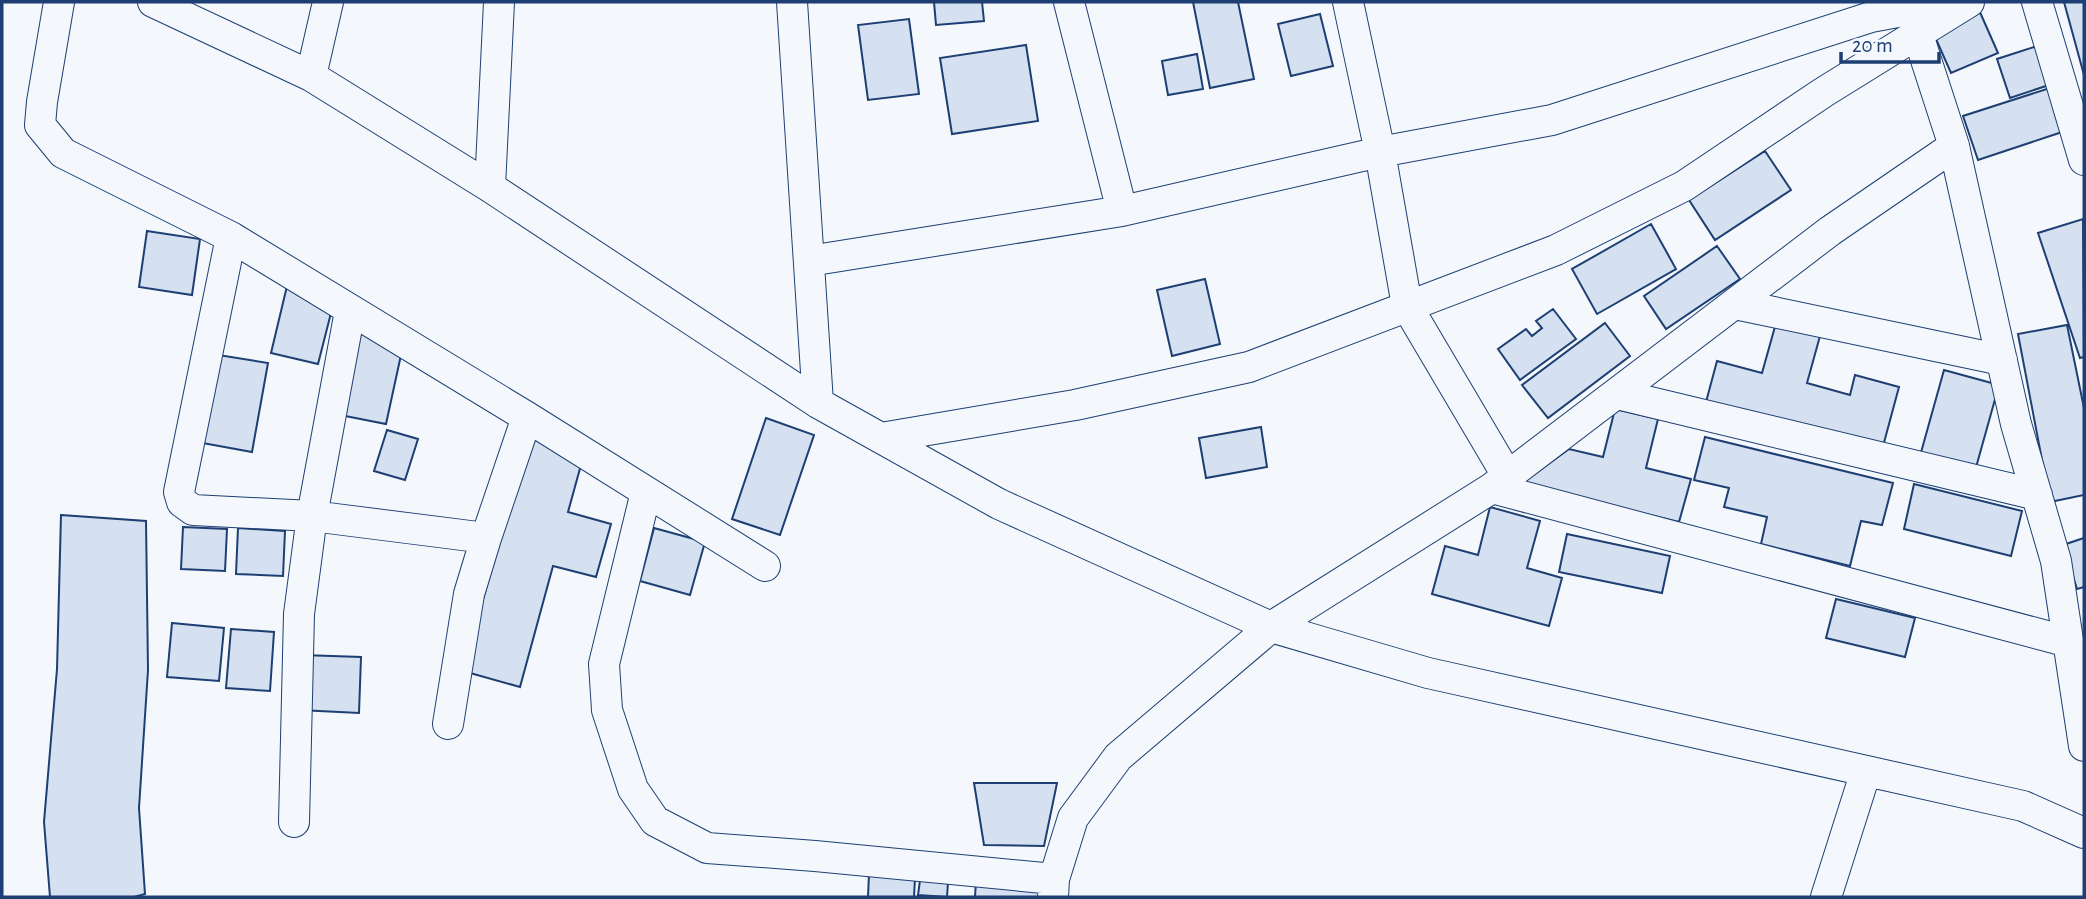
<svg xmlns="http://www.w3.org/2000/svg" width="2086" height="899" font-family="'Alegreya Sans',sans-serif">
<style>
.building{fill:#d5e0f0;stroke:#1d3f73;stroke-width:2}
.lines{fill:none;stroke-linecap:round;stroke-linejoin:round}
.street-casing{stroke:#1d3f73;stroke-width:32}
.street{stroke:#f4f7fb;stroke-width:30}
</style>
<rect width="100%" height="100%" fill="#f4f7fb"/>
<path class="building" d="M934 2H982L984 21 936 25Z
M1193 2H1238L1254 79 1210 88Z
M2064 2H2084V75Z
M1979 10 1998 53 1951 73 1932 30Z
M1320 14 1333 66 1291 76 1278 24Z
M909 19 919 94 868 100 858 25Z
M1026 45 1038 121 952 134 940 58Z
M2037 46 2049 85 2010 98 1997 59Z
M1197 54 1203 89 1168 95 1162 61Z
M2050 88 2065 131 1978 160 1963 116Z
M1765 151 1791 190 1715 240 1689 200Z
M2083 219 2084 357 2080 358 2038 233Z
M1651 224 1676 269 1597 314 1572 269Z
M147 231 200 239 192 295 139 287Z
M1717 246 1740 279 1666 329 1644 296Z
M1205 279 1220 344 1172 356 1157 290Z
M287 286 331 313 318 364 271 353Z
M1553 309 1576 339 1520 380 1498 349 1526 329 1532 336 1542 328 1536 321Z
M1605 323 1630 356 1548 418 1522 385Z
M1776 323 1820 336 1807 383 1850 395 1855 375 1899 387 1882 450 1706 402 1717 361 1762 373Z
M2067 325 2084 408V495L2050 502 2018 334Z
M355 329 401 355 386 424 340 415Z
M212 354 268 363 252 452 197 442Z
M1944 370 1999 385 1975 471 1920 456Z
M1615 409 1658 419 1646 468 1691 479 1679 522 1521 484 1569 449 1603 457Z
M766 418 814 435 780 535 732 519Z
M1261 427 1267 467 1206 478 1199 438Z
M387 430 418 439 405 480 374 471Z
M1705 437 1893 483 1882 525 1861 521 1850 566 1761 544 1767 517 1724 507 1729 488 1694 480Z
M528 438 584 454 568 512 611 524 596 577 553 566 520 687 463 671Z
M1914 484 2022 511 2011 556 1904 529Z
M1490 507 1540 521 1527 568 1562 578 1549 626 1432 594 1445 546 1478 555Z
M61 515 146 521 148 670 139 808 145 894 134 897H50L44 822 57 669Z
M183 527 227 529 225 571 181 569Z
M238 528 285 531 283 576 236 574Z
M654 528 705 542 690 595 640 581Z
M1567 534 1670 556 1662 593 1559 572Z
M2084 538V587L2077 589 2063 545Z
M1836 599 1915 618 1905 657 1826 638Z
M172 623 224 628 219 681 167 677Z
M231 629 274 632 270 691 226 688Z
M302 655 361 657 359 713 299 710Z
M974 783H1057L1044 846 984 845Z
M869 874 915 878 914 897H868Z
M920 880 948 882 947 897 918 895Z
M976 881 1042 886 1041 897H975Z"/>
<g class="lines">
<defs>
<path id="street" d="M59 2 42 102 40 125 63 153 231 237 527 417 765 566
M153 2 311 76 490 187 818 403 999 504 1271 627 1428 673 2023 806 2084 833
M792 2 818 403
M1069 2 1122 211
M1348 2 1380 152 1407 306 1508 477
M2037 2 2084 160
M1917 32 1954 146 2016 424 2056 561 2084 746
M311 76 328 2
M490 187 499 2
M231 237 179 492 182 502 193 510 312 516 486 538
M809 261 1122 211 1380 152 1552 120 1871 17 1951 2
M1735 304 2002 360
M1617 394 2037 495
M881 438 1075 405 1249 367 1556 250 1684 186 1824 92 1969 2
M1492 488 2069 642
M646 492 604 664 607 710 633 789 655 821 707 848 815 856 1054 879
M448 724 469 594 486 538 527 417
M294 822 299 614 312 516 350 311
M1053 897 1054 879 1073 818 1118 757 1271 627 1492 488 1830 231 1954 146
M1826 897 1866 771"/>
</defs>
<use href="#street" class="street-casing"/>
<use href="#street" class="street"/>
</g>
<rect width="2086" height="899" fill="none" stroke="#1d3f73" stroke-width="7"/>
<path d="M1841 52v10h98v-10" fill="none" stroke="#1d3f73" stroke-width="3.5"/>
<text x="1852" y="52" font-size="21" fill="#1d3f73" stroke="#f4f7fb" stroke-width="5" paint-order="stroke">20 m</text>
</svg>
